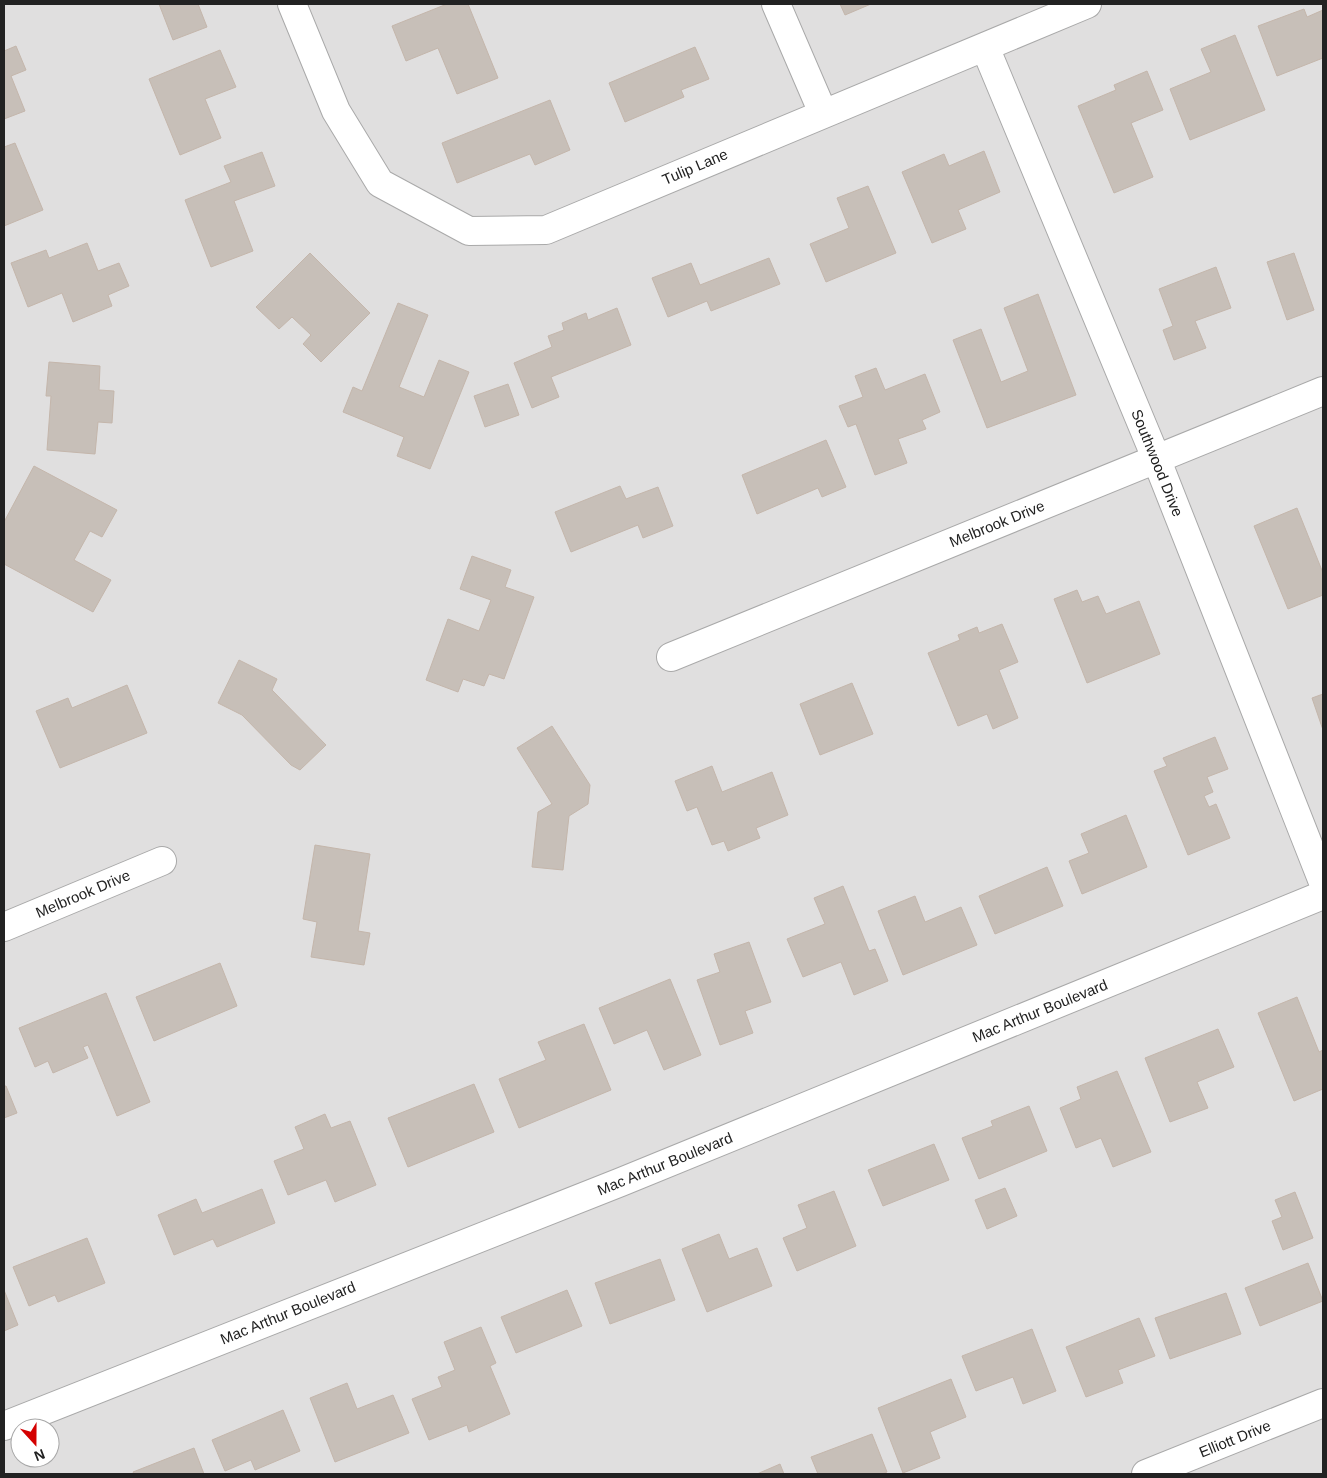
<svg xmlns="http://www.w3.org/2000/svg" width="1327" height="1478" font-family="Helvetica,sans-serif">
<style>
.residential{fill:#e0dfdf;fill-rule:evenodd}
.building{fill:#c7bfb8;stroke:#c4b6ab}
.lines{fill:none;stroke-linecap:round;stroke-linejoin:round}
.minor-casing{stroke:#a9a9a9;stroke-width:30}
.minor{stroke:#fff;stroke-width:28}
.labels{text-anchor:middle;stroke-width:5;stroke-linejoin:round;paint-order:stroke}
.street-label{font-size:15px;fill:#222;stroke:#fff}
</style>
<rect width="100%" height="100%" fill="#f2efe9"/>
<path class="residential" d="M4 4H1323V1474H4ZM20 1428H50V1458H20Z"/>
<path class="building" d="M159 4H198L207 27 173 40Z
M447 4H468L498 78 457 94 438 48 406 61 392 26Z
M840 4H871L845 15Z
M1304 9 1307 17 1323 10V58L1277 76 1258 26Z
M1235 35 1265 110 1190 140 1170 89 1211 72 1201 49Z
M16 46 26 70 11 76 25 111 4 119V51Z
M695 47 709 79 681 90 684 97 625 122 609 83Z
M220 50 236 87 205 99 221 138 180 155 149 79Z
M1147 71 1163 110 1131 123 1153 177 1114 193 1078 106 1116 90 1114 85Z
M550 100 570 150 535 165 530 154 457 183 442 143Z
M15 143 43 210 4 226V147Z
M984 151 1000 192 958 210 966 229 932 243 902 172 944 154 949 166Z
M262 152 275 186 234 201 253 251 211 267 185 200 231 182 224 166Z
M868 186 896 253 826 282 810 244 849 228 837 198Z
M87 243 98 271 119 263 129 286 108 295 112 306 73 322 62 293 28 307 11 263 46 250 49 258Z
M310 253 370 313 321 362 303 344 311 335 292 317 279 329 256 307Z
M1294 253 1314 310 1287 320 1267 262Z
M769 258 780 284 711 311 707 301 668 317 652 278 691 263 700 285Z
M1216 267 1231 308 1195 321 1206 348 1174 360 1163 330 1173 326 1159 289Z
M1038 294 1076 395 987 428 953 340 981 329 1001 382 1028 371 1004 308Z
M398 303 428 315 399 387 424 397 439 360 469 372 430 469 397 456 404 437 343 412 353 387 362 391Z
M617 308 631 345 551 377 559 397 532 408 514 363 552 347 548 336 564 330 562 323 586 313 588 320Z
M49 362 100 366 99 390 114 391 112 423 98 422 95 454 47 450 51 396H46Z
M876 368 885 390 925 374 940 412 922 420 926 429 898 439 907 463 875 475 856 424 848 427 839 406 863 397 855 376Z
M508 384 519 415 485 427 474 396Z
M826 440 846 487 822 497 818 488 757 514 742 475Z
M34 466 117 510 102 537 90 531 74 560 111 580 93 612 4 564V522Z
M620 486 626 499 658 487 673 526 643 538 638 525 571 552 555 512Z
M1297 508 1323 573V595L1288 609 1254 526Z
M472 556 511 570 505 587 534 597 504 679 489 674 484 686 463 679 458 692 426 680 448 619 479 631 491 600 460 589Z
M1077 590 1082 602 1098 596 1106 614 1139 601 1160 654 1087 683 1054 599Z
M1002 624 1018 662 999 670 1018 718 993 729 987 714 958 726 928 653 960 640 958 635 977 627 979 633Z
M239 660 277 679 272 690 326 745 300 770 291 765 242 715 218 703Z
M852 683 873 734 820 755 800 704Z
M127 685 147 733 60 768 36 711 68 698 72 708Z
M1323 694V730L1312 698Z
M552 726 590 785 588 804 569 816 563 870 532 867 538 812 552 804 517 748Z
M1215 737 1228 769 1207 777 1213 792 1204 796 1209 807 1216 804 1230 838 1188 855 1154 771 1167 766 1163 758Z
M712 766 722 792 772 772 788 815 756 828 760 838 728 851 724 841 712 845 697 807 687 811 675 781Z
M1126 815 1147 867 1082 894 1069 861 1089 853 1081 834Z
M315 845 370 854 358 931 370 933 364 965 311 957 317 922 303 919Z
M1047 867 1063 906 995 934 979 896Z
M843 886 869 951 875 949 888 981 854 995 841 962 803 977 787 939 825 924 814 898Z
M915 896 925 922 961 907 977 945 903 975 878 911Z
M749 942 771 1002 745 1011 753 1033 720 1045 697 980 720 972 714 954Z
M220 963 237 1006 154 1041 136 997Z
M670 979 701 1055 664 1070 647 1030 614 1044 599 1008Z
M106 993 150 1102 117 1116 88 1045 83 1047 88 1058 53 1073 48 1061 35 1067 19 1028Z
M1297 997 1319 1052 1323 1050V1089L1294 1101 1258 1013Z
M584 1024 611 1090 519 1128 499 1079 546 1060 538 1042Z
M1218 1029 1234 1067 1197 1082 1208 1108 1170 1122 1145 1058Z
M1117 1071 1151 1152 1113 1167 1101 1138 1076 1148 1060 1108 1081 1099 1077 1087Z
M474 1084 494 1132 408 1167 388 1118Z
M4 1086H6L17 1113 4 1118Z
M1029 1106 1047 1151 979 1179 962 1138 993 1126 991 1121Z
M325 1114 331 1128 350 1121 376 1185 335 1202 326 1180 288 1195 274 1161 304 1149 295 1127Z
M934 1144 949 1180 883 1206 868 1170Z
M1005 1188 1017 1216 987 1229 975 1200Z
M262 1189 275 1223 217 1247 213 1239 174 1255 158 1215 196 1199 202 1213Z
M834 1191 856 1246 797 1271 783 1238 807 1228 798 1205Z
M1295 1192 1313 1238 1283 1250 1272 1221 1282 1217 1275 1200Z
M719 1234 729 1259 757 1248 772 1286 707 1312 682 1249Z
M87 1238 105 1283 58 1302 55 1295 29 1306 13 1267Z
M660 1259 675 1300 610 1324 595 1283Z
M1308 1263 1323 1301 1260 1326 1245 1288Z
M4 1290 18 1325 4 1331Z
M567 1290 582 1326 516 1353 501 1317Z
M1226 1293 1241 1334 1170 1359 1155 1318Z
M1139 1318 1155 1356 1118 1370 1123 1383 1086 1397 1066 1347Z
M481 1327 496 1363 490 1366 510 1414 469 1432 467 1425 429 1440 412 1399 442 1387 438 1377 455 1370 444 1342Z
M1032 1329 1056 1391 1023 1404 1013 1377 976 1391 962 1356Z
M951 1379 966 1417 930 1432 940 1458 903 1473 878 1408Z
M347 1383 357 1409 393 1395 409 1433 335 1462 310 1398Z
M283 1410 300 1451 255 1470 251 1460 225 1471 212 1440Z
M872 1434 887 1472 882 1474H818L811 1457Z
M194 1448 204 1474H134L133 1472Z
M780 1464 784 1474H757Z"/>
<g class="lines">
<defs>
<path id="minor" d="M292 4 336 111 380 183 469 231 546 230 1087 4
M776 4 823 113
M985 47 1156 458 1323 882
M671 657 1323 391
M4 927 162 861
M4 1426 621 1182 1323 895
M1146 1474 1323 1403"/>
</defs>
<use href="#minor" class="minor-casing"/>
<use href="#minor" class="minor"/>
</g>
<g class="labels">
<g class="street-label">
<text transform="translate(695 167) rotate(-23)" y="5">Tulip Lane</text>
<text transform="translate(1157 463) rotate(68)" y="5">Southwood Drive</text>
<text transform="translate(997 524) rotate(-22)" y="5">Melbrook Drive</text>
<text transform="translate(83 894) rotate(-23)" y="5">Melbrook Drive</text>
<text transform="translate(1040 1011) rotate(-22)" y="5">Mac Arthur Boulevard</text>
<text transform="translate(665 1164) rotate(-22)" y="5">Mac Arthur Boulevard</text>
<text transform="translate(288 1313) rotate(-22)" y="5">Mac Arthur Boulevard</text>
<text transform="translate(1235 1439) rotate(-22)" y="5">Elliott Drive</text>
</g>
</g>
<rect width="1327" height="1478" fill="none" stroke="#222222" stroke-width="10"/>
<g transform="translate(35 1443) rotate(159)"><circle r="24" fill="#ffffff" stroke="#a7a7a7"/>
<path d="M0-4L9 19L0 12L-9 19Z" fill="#d40000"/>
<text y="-8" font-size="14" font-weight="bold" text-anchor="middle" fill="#222222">N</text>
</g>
</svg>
